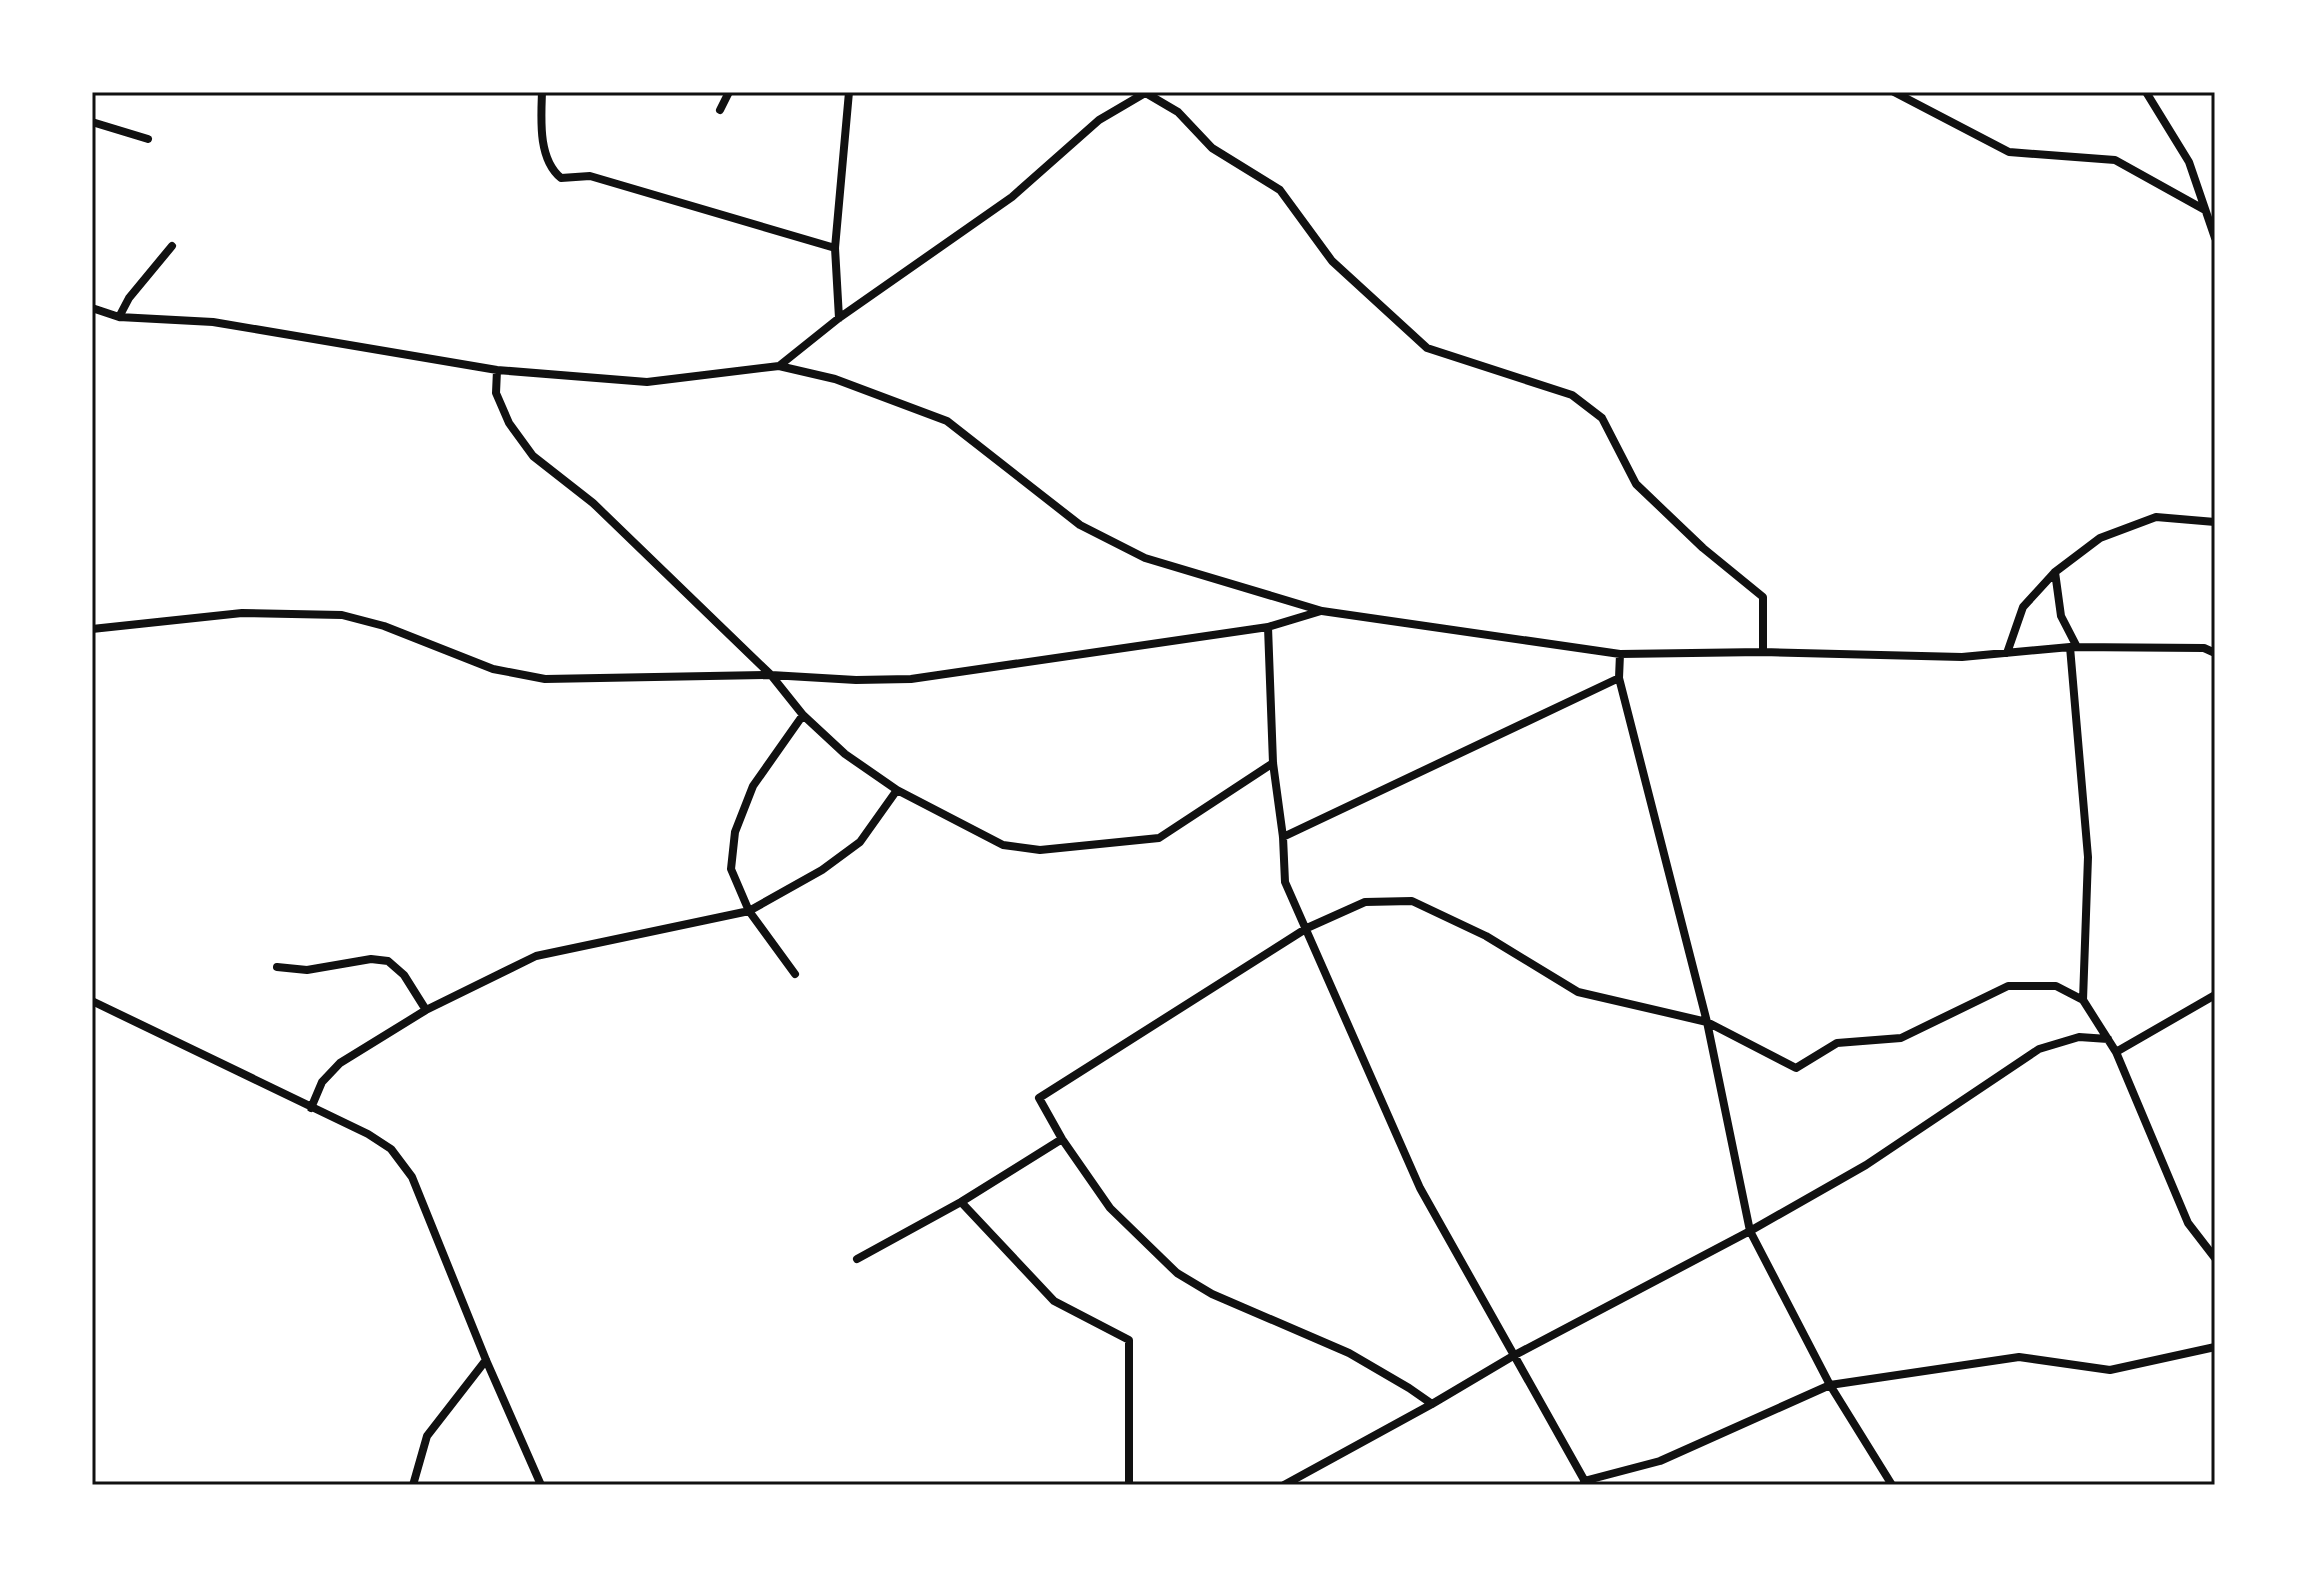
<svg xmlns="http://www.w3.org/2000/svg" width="2307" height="1577" font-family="'Noto Sans',sans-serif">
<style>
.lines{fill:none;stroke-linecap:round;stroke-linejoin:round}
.minor{stroke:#111;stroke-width:8}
.neatline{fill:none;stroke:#111;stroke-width:3}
</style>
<rect width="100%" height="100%" fill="#fff"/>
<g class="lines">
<path class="minor" d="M542 92C541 120 538 159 561 178L590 176 835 248
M1144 92 1178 112 1212 148 1280 190 1332 261 1427 348 1572 395 1602 418 1636 484 1703 548 1763 597V652
M1894 92 2009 152 2115 160 2205 210
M2146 92 2189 162 2215 238
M720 110 729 92
M92 122 148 139
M92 308 119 317 213 322 497 370 647 382 779 366 835 379 947 421 1080 525 1145 558 1322 611 1620 654 1763 652 1962 657 2070 647 2204 648 2215 653
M119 317 129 298 172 246
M839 318 835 248 849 92
M779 366 839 318 1012 197 1099 120 1145 93
M497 370 496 393 509 423 533 456 593 503 771 675 803 715 845 754 897 790 1003 845 1040 850 1159 838 1273 763
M2055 572 2061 616 2077 647
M1268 627 1273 763 1283 837 1285 882 1420 1188 1587 1485
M92 629 242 613 342 615 384 626 493 669 545 679 771 675 856 680 911 679 1268 627 1321 611
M2070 647 2088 857 2083 1000 2116 1052 2188 1223 2215 1258
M2007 653 2023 607 2055 572 2100 538 2156 517 2215 522
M1620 654 1619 678 1707 1022 1750 1231 1830 1385 1892 1485
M1283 837 1619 678
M277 967 307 970 371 959 388 961 404 975 426 1010
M795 974 749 911 731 869 735 832 753 786 803 715
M92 1001 368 1134 391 1149 412 1177 486 1360 541 1485
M2116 1052 2215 995
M311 1108 322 1082 340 1063 426 1010 536 956 749 911 822 870 860 842 897 790
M961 1202 1054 1301 1129 1340V1485
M857 1259 961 1202 1062 1139
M1432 1404 1409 1388 1349 1353 1212 1294 1177 1273 1110 1208 1062 1139 1039 1098 1307 928 1365 902 1412 901 1486 936 1578 992 1707 1022 1796 1068 1837 1043 1901 1038 2008 986H2056L2083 1000
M1584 1481 1660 1461 1830 1385 2019 1357 2110 1370 2215 1347
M413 1485 427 1436 486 1360
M1284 1485 1432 1404 1513 1356 1750 1231 1866 1165 2039 1049 2079 1037 2108 1039"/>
</g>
<rect width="2307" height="1577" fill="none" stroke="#ffffff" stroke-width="188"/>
<rect x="94" y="94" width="2119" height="1389" class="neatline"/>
</svg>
